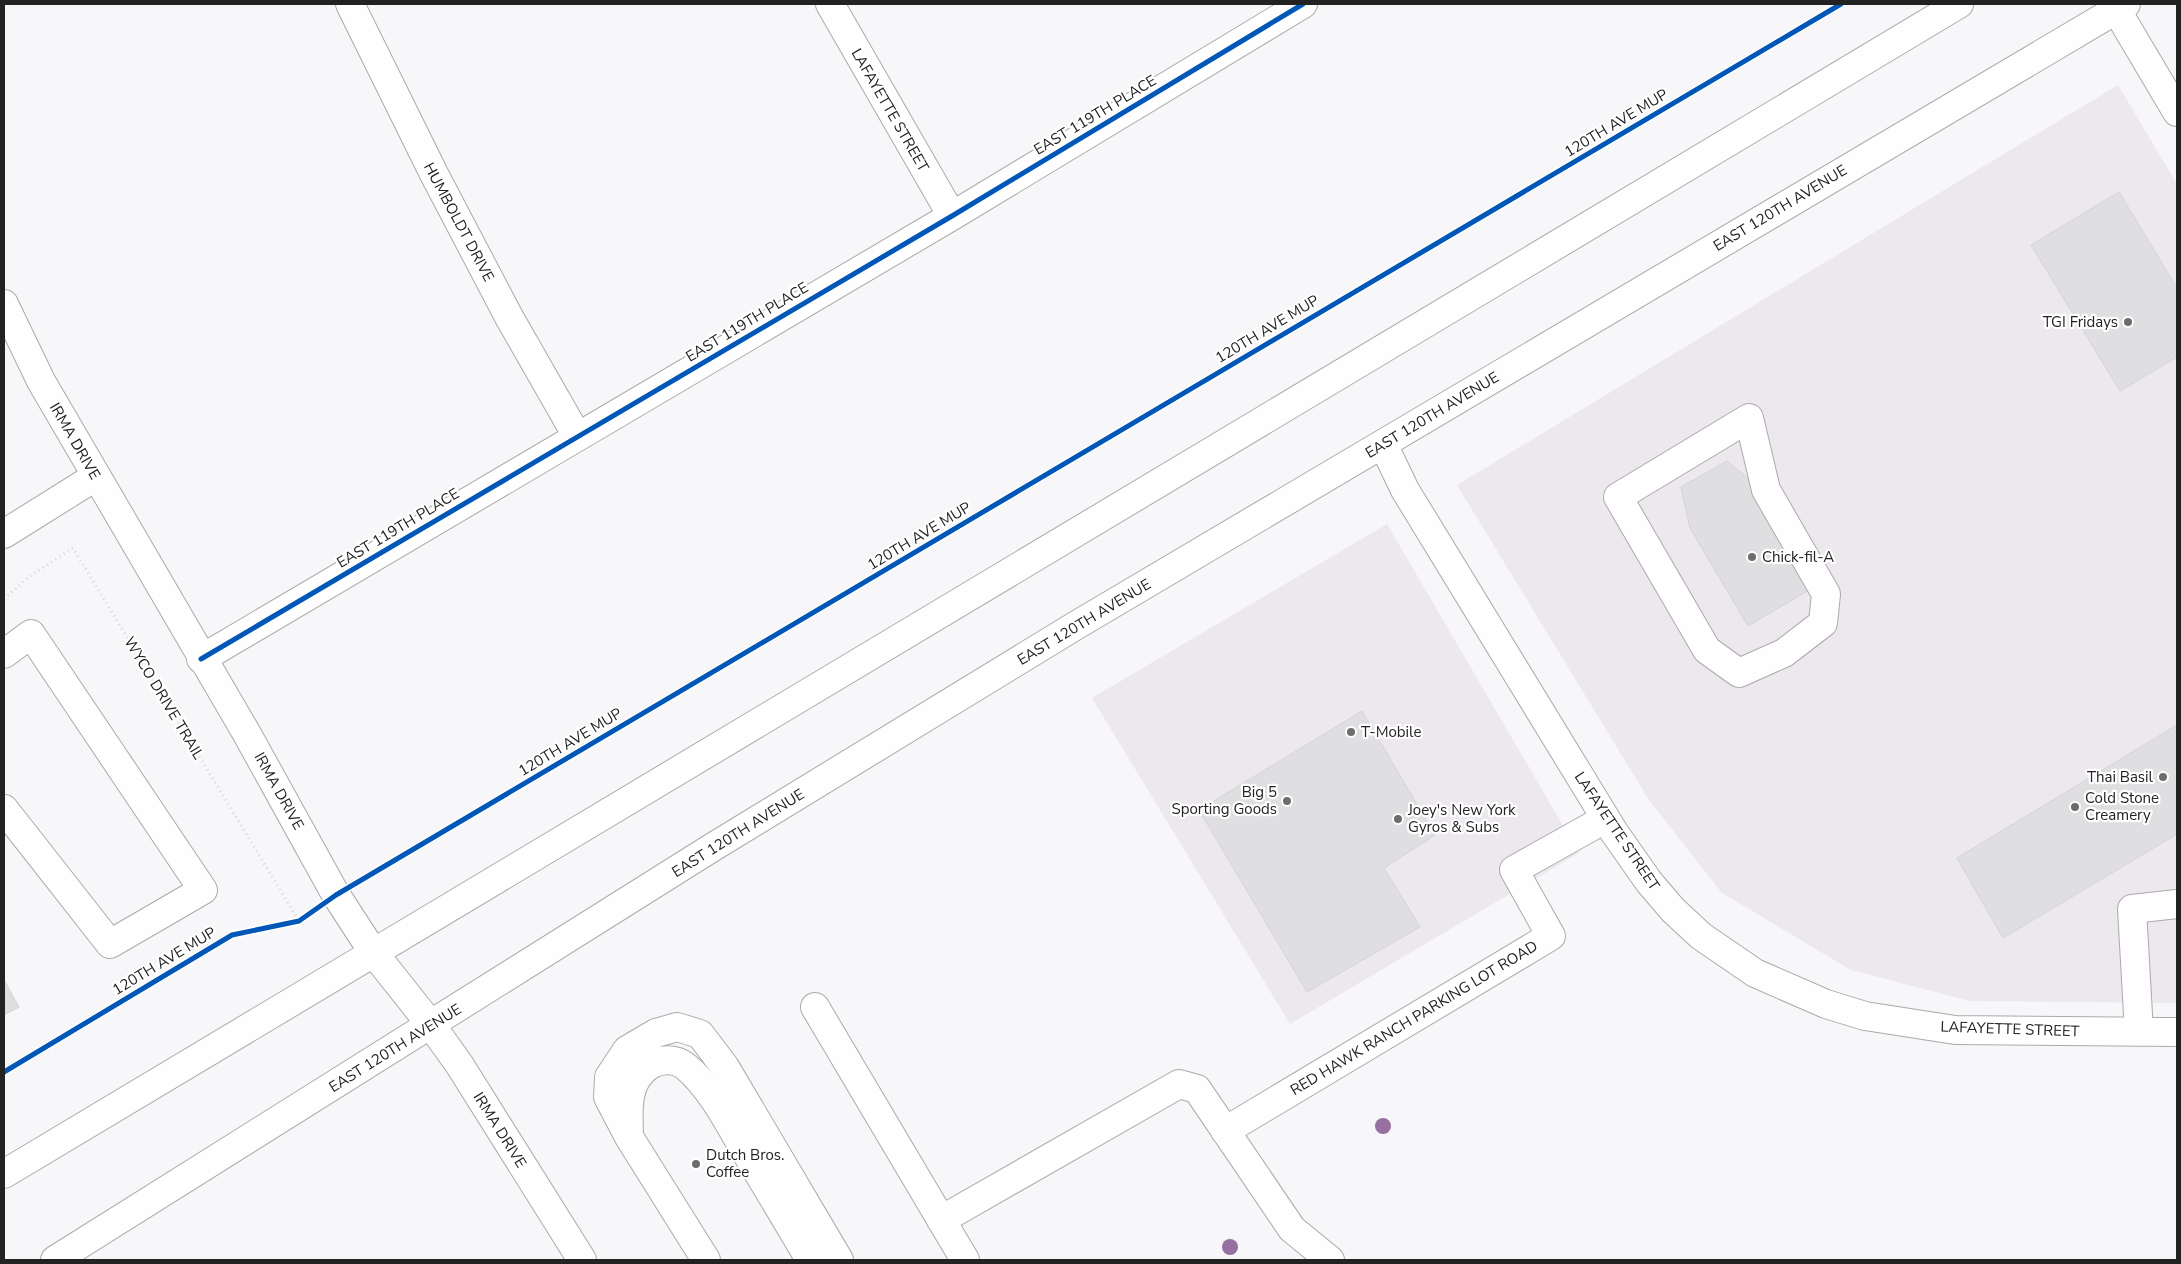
<svg xmlns="http://www.w3.org/2000/svg" width="2181" height="1264" font-family="'Nunito Sans',sans-serif">
<style>
.built{fill:#ece8ee}
.building{fill:#dfdee0;stroke:#d4d3d5}
.lines{fill:none;stroke-linecap:round;stroke-linejoin:round}
.minor-casing{stroke:#abaaab;stroke-width:30}
.major-casing{stroke:#abaaab;stroke-width:30}
.path{stroke:#d7d6d8;stroke-width:3;stroke-dasharray:1 4;stroke-linecap:butt}
.minor{stroke:#fefefe;stroke-width:28}
.major{stroke:#fefefe;stroke-width:28}
.cycleway-casing{stroke:#fff;stroke-width:8}
.cycleway{stroke:#0057b8;stroke-width:5}
.tree{fill:#9570a1}
.poi-dot{fill:#6d6c6e;stroke:#fff;stroke-width:2}
.labels{text-anchor:middle;stroke-width:4.5;stroke-linejoin:round;paint-order:stroke}
.street-label{font-size:15px;fill:#232223;stroke:#fff}
.poi-label{font-size:15px;fill:#232223;stroke:#fff;text-anchor:start}
</style>
<rect width="100%" height="100%" fill="#f7f6f8"/>
<path class="built" d="M2118 85 2177 184V1003L1970 1001 1851 970 1722 893 1649 800 1457 485Z
M1387 524 1579 853 1290 1024 1092 698Z"/>
<path class="building" d="M2119 192 2177 288V357L2120 391 2031 245Z
M1727 461 1750 480 1814 587 1748 626 1690 528 1681 487Z
M1362 711 1435 835 1384 868 1420 927 1307 992 1199 810Z
M2177 725V834L2003 938 1957 858Z
M4 980 19 1007 4 1015Z"/>
<g class="lines">
<defs>
<path id="minor" d="M350 4 434 174 509 317 577 436
M830 4 952 216
M2113 4 2177 112
M4 304 41 381 247 734 336 895 373 952 431 1025 459 1064 582 1260
M1749 418 1766 490 1826 594 1823 623 1784 653 1739 673 1707 650 1618 497Z
M1383 444 1405 490 1614 832 1649 882 1673 910 1701 936 1755 973 1826 1004 1865 1016 1955 1030 2177 1032
M4 534 95 477
M4 654 31 634 203 890 110 944 4 809
M201 659 952 216 1303 4
M815 1007 965 1260
M2139 1032 2132 909 2177 904
M1225 1131 1551 936 1514 870 1605 819
M629 1133C628 1109 626 1080 650 1065 660 1059 675 1058 685 1066 708 1084 728 1121 742 1146 765 1184 788 1222 810 1260
M941 1220 1179 1084 1197 1089 1292 1229 1330 1260
M706 1260 629 1137 608 1097 609 1077 627 1050 656 1033 677 1027 700 1034 725 1067 839 1260"/>
<path id="major" d="M4 1174 1959 4
M55 1260 713 847 1075 626 2126 4"/>
</defs>
<use href="#minor" class="minor-casing"/>
<use href="#major" class="major-casing"/>
<path class="path" d="M4 599 30 576 73 548 299 921"/>
<use href="#minor" class="minor"/>
<use href="#major" class="major"/>
<defs>
<path id="cycleway" d="M201 659 952 216 1303 4
M4 1072 232 935 299 921 336 895 1841 4"/>
</defs>
<use href="#cycleway" class="cycleway-casing"/>
<use href="#cycleway" class="cycleway"/>
</g>
<g class="tree">
<circle cx="1383" cy="1126" r="8"/>
<circle cx="1230" cy="1247" r="8"/>
</g>
<g class="poi-dot">
<circle cx="2128" cy="322" r="5"/>
<circle cx="1752" cy="557" r="5"/>
<circle cx="1351" cy="732" r="5"/>
<circle cx="2163" cy="777" r="5"/>
<circle cx="1287" cy="801" r="5"/>
<circle cx="2075" cy="807" r="5"/>
<circle cx="1398" cy="819" r="5"/>
<circle cx="696" cy="1164" r="5"/>
</g>
<g class="labels">
<g class="street-label">
<text transform="translate(890 110) rotate(60)" y="5">LAFAYETTE STREET</text>
<text transform="translate(1095 115) rotate(-31)" y="5">EAST 119TH PLACE</text>
<text transform="translate(1616 123) rotate(-31)" y="5">120TH AVE MUP</text>
<text transform="translate(1780 208) rotate(-31)" y="5">EAST 120TH AVENUE</text>
<text transform="translate(459 222) rotate(62)" y="5">HUMBOLDT DRIVE</text>
<text transform="translate(747 322) rotate(-31)" y="5">EAST 119TH PLACE</text>
<text transform="translate(1267 329) rotate(-31)" y="5">120TH AVE MUP</text>
<text transform="translate(1432 415) rotate(-31)" y="5">EAST 120TH AVENUE</text>
<text transform="translate(75 441) rotate(60)" y="5">IRMA DRIVE</text>
<text transform="translate(398 528) rotate(-31)" y="5">EAST 119TH PLACE</text>
<text transform="translate(919 536) rotate(-31)" y="5">120TH AVE MUP</text>
<text transform="translate(1084 622) rotate(-31)" y="5">EAST 120TH AVENUE</text>
<text transform="translate(164 698) rotate(59)" y="5">WYCO DRIVE TRAIL</text>
<text transform="translate(570 742) rotate(-31)" y="5">120TH AVE MUP</text>
<text transform="translate(279 791) rotate(61)" y="5">IRMA DRIVE</text>
<text transform="translate(1617 831) rotate(56)" y="5">LAFAYETTE STREET</text>
<text transform="translate(738 833) rotate(-32)" y="5">EAST 120TH AVENUE</text>
<text transform="translate(164 961) rotate(-31)" y="5">120TH AVE MUP</text>
<text transform="translate(1414 1018) rotate(-31)" y="5">RED HAWK RANCH PARKING LOT ROAD</text>
<text transform="translate(2010 1029) rotate(2)" y="5">LAFAYETTE STREET</text>
<text transform="translate(395 1048) rotate(-32)" y="5">EAST 120TH AVENUE</text>
<text transform="translate(500 1130) rotate(58)" y="5">IRMA DRIVE</text>
</g>
<g class="poi-label">
<text x="2118" y="327" text-anchor="end">TGI Fridays</text>
<text x="1762" y="562">Chick-fil-A</text>
<text x="1361" y="737">T-Mobile</text>
<text x="2153" y="782" text-anchor="end">Thai Basil</text>
<text x="1277" y="797" text-anchor="end">Big 5<tspan x="1277" dy="17">Sporting Goods</tspan></text>
<text x="2085" y="803">Cold Stone<tspan x="2085" dy="17">Creamery</tspan></text>
<text x="1408" y="815">Joey's New York<tspan x="1408" dy="17">Gyros &amp; Subs</tspan></text>
<text x="706" y="1160">Dutch Bros.<tspan x="706" dy="17">Coffee</tspan></text>
</g>
</g>
<rect width="2181" height="1264" fill="none" stroke="#232223" stroke-width="10"/>
</svg>
